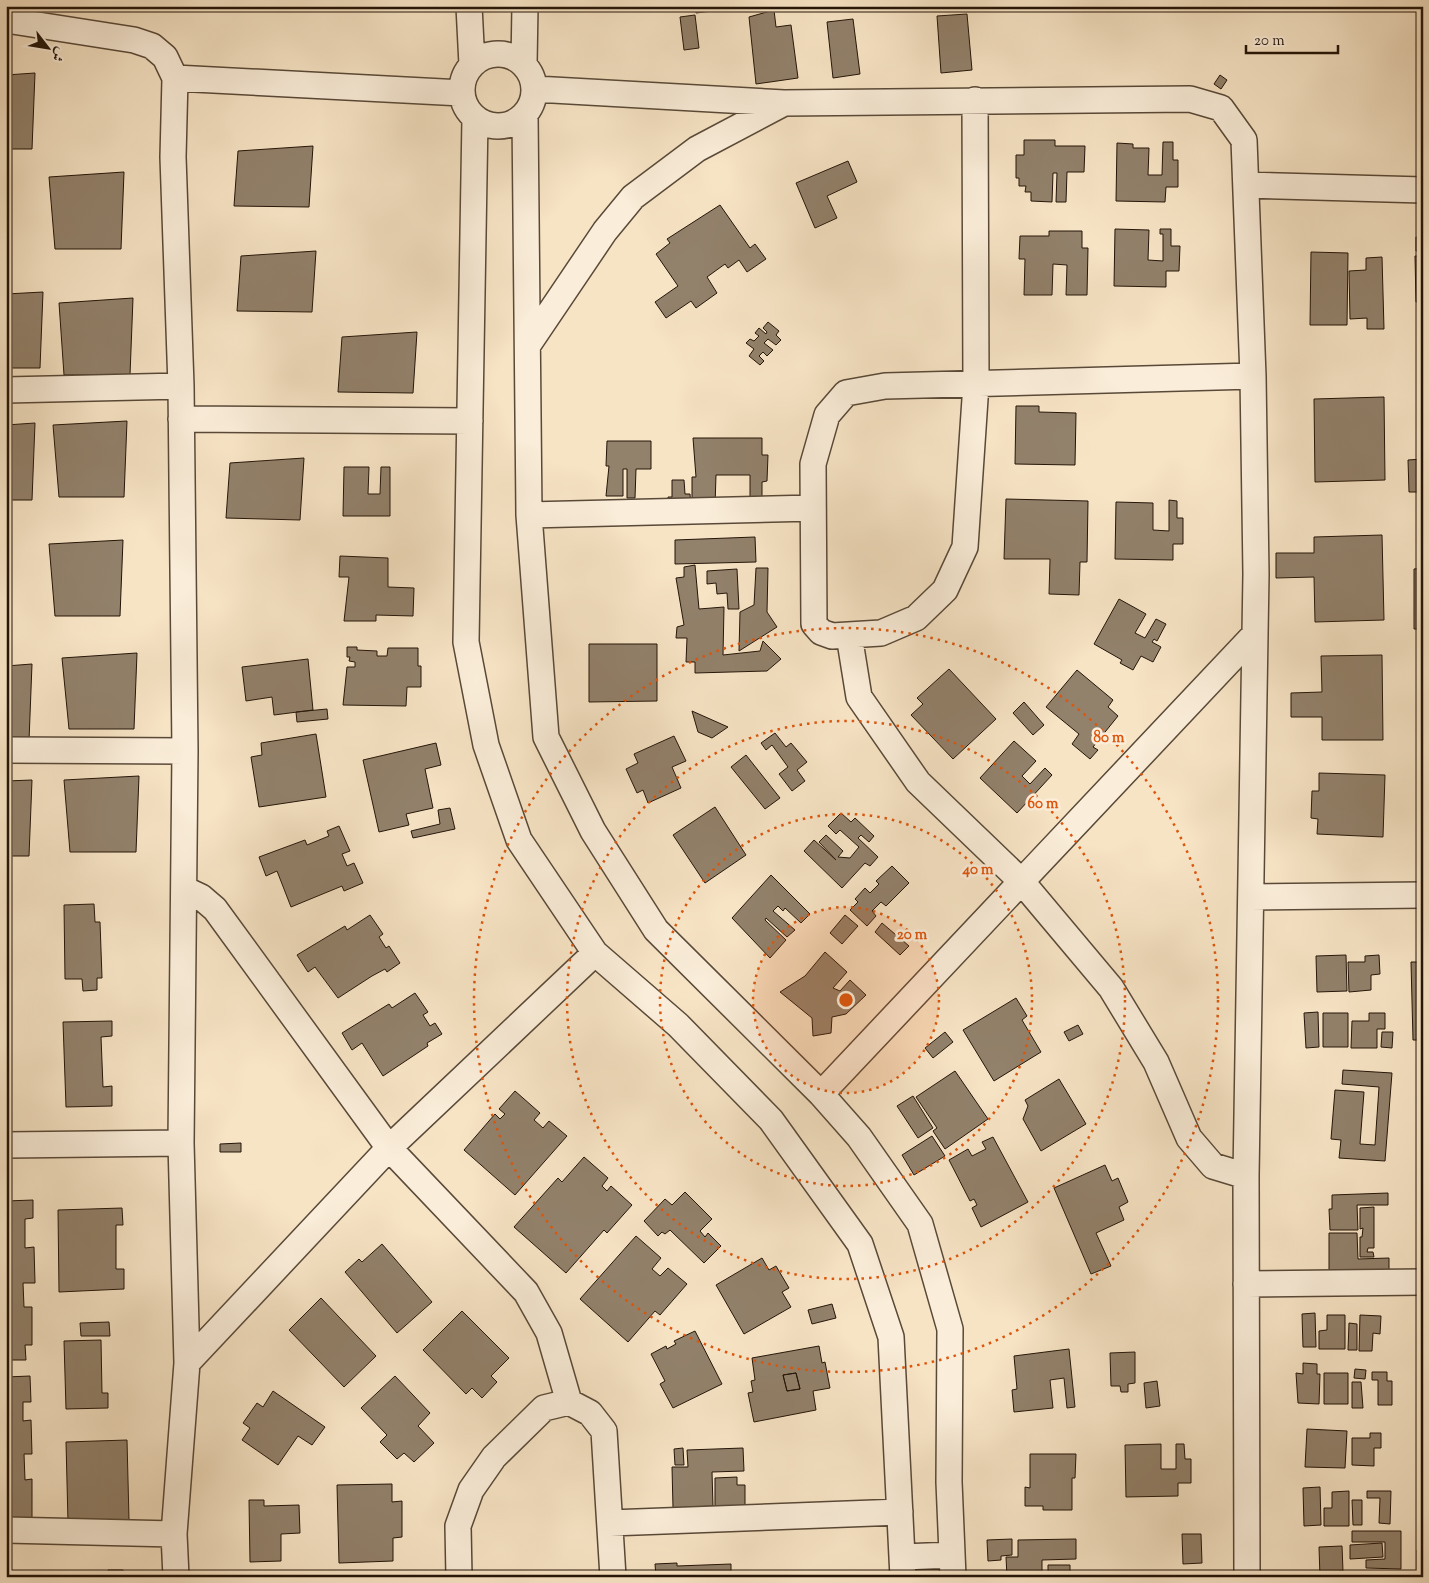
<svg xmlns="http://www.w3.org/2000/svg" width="1429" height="1583" font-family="'Sorts Mill Goudy',Amiri,serif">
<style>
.building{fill:#92816b;stroke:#241509;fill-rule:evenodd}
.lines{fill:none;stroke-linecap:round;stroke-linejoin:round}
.minor-casing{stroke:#594938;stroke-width:28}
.minor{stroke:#faedd9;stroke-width:25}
.ring{fill:none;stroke:#de560c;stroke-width:2.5;stroke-dasharray:2.5 5}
.centre{fill:#de560c;stroke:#faedd9;stroke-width:2.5}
.ring-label{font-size:15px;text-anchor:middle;font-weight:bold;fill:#de560c;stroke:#faedd9;stroke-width:5;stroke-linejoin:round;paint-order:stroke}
</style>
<rect width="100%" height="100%" fill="#f7e4c5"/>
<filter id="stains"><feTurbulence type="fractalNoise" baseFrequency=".004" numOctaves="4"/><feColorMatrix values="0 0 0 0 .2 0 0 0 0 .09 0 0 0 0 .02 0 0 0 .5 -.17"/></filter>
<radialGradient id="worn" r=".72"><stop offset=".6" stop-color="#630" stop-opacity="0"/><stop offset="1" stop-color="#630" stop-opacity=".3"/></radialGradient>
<path class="building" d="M695 6H736V8L696 13Z
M774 10 776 27 791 25 798 78 756 84 749 17Z
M967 14 972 70 941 73 937 16Z
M695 15 699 48 684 50 680 17Z
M853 19 860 74 833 78 827 22Z
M35 73 32 149H6V75Z
M1220 75 1227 80 1221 89 1214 84Z
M1024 140H1055V146H1085L1084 172H1067L1066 202H1056L1057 173H1053L1052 202 1031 201V192H1025L1026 186H1019V178H1016V155H1024Z
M1163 142H1173V160H1178V187H1166L1165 202 1116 201 1117 143 1133 144V148H1149L1148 175H1162Z
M313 146 309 207 234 206 238 151Z
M848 161 857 182 827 196 837 218 815 228 796 183Z
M124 172 121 249H55L49 177Z
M720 205 750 248 755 244 766 259 747 272 739 260 728 268 725 264 707 277 717 293 696 308 691 301 666 318 655 302 678 286 656 254 670 243 667 239Z
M1115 229 1149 230 1148 260 1163 261V234H1160V229H1171V246H1180L1179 271H1166V287L1114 286Z
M1049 231H1082V248H1088L1087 295H1066L1067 265 1053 264 1052 295H1024L1025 259H1019L1020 236H1049Z
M1416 237H1423V251H1416Z
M316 251 312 312 237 311 241 256Z
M1311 252 1348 253 1347 325H1310Z
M1415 256H1423V302H1416Z
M1382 257 1384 329H1367V318L1350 319 1349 271 1366 270V258Z
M43 292 40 368H6V294Z
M133 298 130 375H64L59 303Z
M768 322 779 331 776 335 781 340 776 345 768 339 764 343 773 350 767 356 763 352 759 356 764 361 760 365 749 356 754 349 746 343 750 339 754 341 759 336 755 333 759 328 766 334 767 332 763 328Z
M417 332 413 393 338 392 342 337Z
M1384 397 1385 480 1315 482 1314 399Z
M1016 406H1039V412L1076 413 1075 465 1015 464Z
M127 421 124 497H59L53 425Z
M35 423 32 500H6V425Z
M693 438H762V455H768L767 481 762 482V497H750V475H716L715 506H692V477H696Z
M607 441H651V469H636L635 498H627V469H623V496H606L609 466H606Z
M304 458 300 520 226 518 230 463Z
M1423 459V492H1409L1408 460Z
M344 467H369L368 494H380L381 467H390V516H343Z
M672 480H684L685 494H690L691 508 668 509V497H672Z
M1006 499 1088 501 1087 562H1080L1079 595 1049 594 1050 559H1004Z
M1169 500 1177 501V518H1183V544H1173V560L1115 559 1116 502 1153 503V530L1169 531Z
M1382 535 1384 620 1315 622 1314 577 1276 578V553H1314V537Z
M755 537 756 562 675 564V540Z
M123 540 120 616H55L49 544Z
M340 556 388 558V587L414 588 413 616 376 615V621H344L349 577H339Z
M695 565 699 609 724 607 723 655 760 651 763 641 781 659 767 671 695 673V662H686L687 638H676L677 627 684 625 676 578 684 577V567Z
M756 568H768L767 612 777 627 739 651 740 612 754 605Z
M1423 568V629H1414V569Z
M737 569 739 609H728L727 593 717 594 716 583 707 584V571Z
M1119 599 1146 614 1135 633 1145 638 1156 619 1166 624 1157 641 1154 639 1152 642 1161 647 1153 662 1141 656 1133 670 1120 663 1122 660 1094 644Z
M589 644H657V701L589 702Z
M347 647H357V650L377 651V656H387L388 648H418V666H421V687H407L406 706 343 705 347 667H355V662L349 661 350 657H347Z
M1419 649H1423V708H1420Z
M137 653 134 729H69L62 658Z
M1382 655 1383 740H1322V717H1291V693L1322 692 1321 656Z
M308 659 313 710 274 715 272 697 246 701 242 667Z
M32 664 29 741H6V666Z
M949 669 996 719 953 759 911 715 923 704 917 698Z
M1077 670 1113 700 1108 707 1118 716 1093 747 1098 750 1090 759 1072 744 1079 734 1046 707Z
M1024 702 1044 725 1033 735 1013 713Z
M327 709 328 719 297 722 296 712Z
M692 711 728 727 712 738 698 732Z
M775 733 786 747 791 743 807 762 797 770 805 781 792 791 779 774 788 767 772 745 766 750 761 743Z
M316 734 326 797 259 807 251 757 262 755 261 743Z
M674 736 686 761 672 767 681 788 648 803 643 790 637 793 626 769 638 763 634 754Z
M1014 741 1036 761 1022 776 1030 784 1045 768 1052 775 1017 813 980 778Z
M436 743 441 765 425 769 433 808 406 814 409 825 379 832 363 760Z
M746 755 780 798 765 809 731 767Z
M1319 773 1385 775 1383 837 1317 834 1318 819 1311 818 1312 791H1319Z
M139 776 136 852H70L64 780Z
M32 780 29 856H6V781Z
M715 807 746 855 705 883 673 835Z
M450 808 455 829 413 838 411 831 440 824 438 810Z
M841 813 851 822 855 818 874 836 869 842 861 835 858 838 878 857 870 866 865 863 842 888 804 851 814 840 836 860 819 842 826 835 843 851 838 857 850 858 859 847 840 830 836 834 828 826Z
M339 826 350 851 342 854 347 866 354 863 363 883 344 891 342 886 291 907 277 871 266 876 259 857 305 840 307 845 329 836 327 831Z
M892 866 909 883 886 906 881 902 872 911 876 916 867 926 850 910 858 902 855 899 865 888 870 893 879 884 876 881Z
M771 875 810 914 801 923 785 908 783 911 778 906 773 911 795 930 787 937 766 918 765 920 786 940 770 958 732 918Z
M94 904 95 922H100L102 978H97V990L83 991 82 979H65L64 905Z
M370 915 383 934 379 937 386 948 389 946 400 963 387 972 385 969 372 976 338 998 315 967 308 972 297 955 345 926 347 930Z
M845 915 858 926 842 944 830 933Z
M882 923 909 946 900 955 875 932Z
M825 952 847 972 833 988 840 991 850 980 866 995 846 1014 832 1017 831 1033 813 1036 812 1018 780 992 805 976Z
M1346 955 1347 991 1317 992 1316 956Z
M1379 955 1380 974 1371 975V990L1349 992 1348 962H1365V956Z
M1411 962H1423V1040H1413Z
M415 993 428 1012 423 1015 430 1026 435 1023 442 1034 427 1043 428 1046 383 1076 362 1043 352 1050 342 1033 389 1004 392 1008Z
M1016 998 1027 1016 1022 1020 1041 1052 994 1081 963 1030Z
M1318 1012 1319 1047 1306 1048 1304 1013Z
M1323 1013H1348V1047H1323Z
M1369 1013H1385V1029H1377V1048H1351L1352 1021H1369Z
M112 1021V1036L101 1037 103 1087 112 1086V1106L66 1107 63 1022Z
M1078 1025 1083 1034 1069 1041 1064 1032Z
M945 1032 953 1042 933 1058 925 1048Z
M1382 1032H1393L1392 1048 1381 1047Z
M1343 1070 1392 1073 1385 1161 1339 1158 1341 1140 1331 1139 1335 1090 1364 1092 1360 1144 1375 1145 1379 1087 1342 1084Z
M955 1071 988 1119 945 1149 933 1131 937 1128 916 1097Z
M1059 1079 1086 1124 1041 1151 1023 1119 1028 1106 1025 1100Z
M515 1091 540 1113 534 1120 543 1128 549 1121 567 1136 515 1195 464 1150 495 1114 500 1119 505 1114 499 1109Z
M913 1096 933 1128 918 1138 897 1106Z
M932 1136 945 1156 914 1175 902 1155Z
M993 1137 1028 1202 981 1227 972 1208 977 1205 974 1199 970 1201 949 1160 968 1149 972 1156 986 1149 982 1142Z
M241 1143V1152H220V1144Z
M584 1157 608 1178 602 1186 607 1191 611 1186 632 1205 607 1233 604 1230 566 1273 514 1227 558 1178 562 1182Z
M1105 1165 1112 1181 1118 1178 1128 1202 1119 1207 1124 1220 1096 1233 1111 1266 1091 1274 1054 1188Z
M685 1192 712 1219 700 1231 705 1237 708 1233 721 1246 704 1263 670 1230 665 1234 662 1232 658 1236 644 1221 665 1199 672 1205Z
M1388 1193V1205H1357L1358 1230H1330L1329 1209H1332V1195Z
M33 1200V1218L25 1219V1248L34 1247 35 1283H23L24 1307H32V1345H25L26 1360H6V1201Z
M1374 1207V1248H1368L1367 1252H1373L1374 1257H1360V1237H1362L1363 1228 1360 1229V1208Z
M122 1208 123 1225H116V1269H124V1289L59 1292 58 1210Z
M1329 1233H1357L1358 1259 1389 1258V1270L1329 1271Z
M636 1236 661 1258 652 1269 660 1276 668 1268 687 1284 660 1315 655 1311 628 1342 580 1299Z
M382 1244 432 1302 397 1333 345 1272 359 1259 362 1262Z
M762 1258 769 1270 776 1266 789 1288 782 1292 791 1307 744 1334 716 1285Z
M321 1298 376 1356 344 1387 289 1330Z
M832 1304 836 1318 812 1324 808 1310Z
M462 1311 509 1358 491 1376 497 1382 482 1398 472 1388 466 1394 423 1350Z
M1315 1313 1316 1347H1303L1302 1314Z
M1327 1315H1345V1349H1319V1331L1327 1330Z
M1360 1315 1381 1316 1380 1334 1373 1333 1372 1351H1359Z
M109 1322 110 1336H81L80 1323Z
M1349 1323 1357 1324V1350H1348Z
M695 1331 722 1384 673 1408 660 1384 665 1381 651 1354 666 1346 667 1349 676 1344 674 1341Z
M101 1340 102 1393H108V1408L66 1409 64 1341Z
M819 1346 822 1363 825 1362 830 1388 813 1391 816 1410 754 1422 748 1393 753 1392 751 1381 755 1380 752 1358ZM796 1373 800 1389 787 1391 783 1375Z
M1069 1349 1075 1407 1067 1408 1064 1378 1050 1380 1053 1408 1014 1412 1012 1390 1017 1389 1014 1356Z
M1135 1352V1383L1128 1384V1392H1121L1120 1386H1111L1110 1353Z
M1303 1363 1317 1364V1374H1320L1319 1404 1298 1403 1296 1373 1303 1374Z
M1355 1369 1366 1370 1365 1379 1354 1378Z
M1372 1372H1387V1381H1392V1405H1378V1380H1372Z
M796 1373 800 1389 787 1391 783 1375Z
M1324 1373H1348V1404H1324Z
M30 1376 31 1402H23V1421L31 1420 32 1454H24L25 1480 32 1479V1520L6 1521V1377Z
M395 1376 430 1413 418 1426 434 1443 414 1462 404 1453 397 1459 380 1442 387 1435 361 1408Z
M1157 1381 1160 1406 1146 1408 1144 1383Z
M1352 1382H1361L1363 1408H1352Z
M273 1391 325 1427 312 1445 298 1436 278 1465 242 1440 250 1428 243 1423 257 1403 263 1407Z
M1418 1409H1423V1455H1418Z
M1307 1429 1347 1431 1345 1468 1305 1467Z
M1370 1433H1381V1448H1374V1466L1352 1465V1438H1370Z
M127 1440 129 1520 68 1522 66 1442Z
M1161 1444V1469H1176V1444H1184L1185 1459H1191V1483H1178V1496L1126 1497 1125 1445Z
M683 1448 684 1465H675L674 1449Z
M743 1448 744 1471 712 1472 713 1506 673 1508 672 1467H688L687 1450Z
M1030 1454H1076L1075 1478H1072V1510H1043V1506H1025V1487L1030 1488Z
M737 1477V1485H745V1506L715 1507V1478Z
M392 1484V1502L402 1501V1537L393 1538V1561L339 1563 337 1485Z
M1320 1487 1321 1525 1304 1526 1303 1488Z
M1349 1491V1526H1324V1508H1332V1492Z
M1367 1491H1391L1390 1524 1379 1523 1380 1498H1367Z
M249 1500H264V1506L299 1505 300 1533 281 1534V1561L250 1562Z
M1352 1500H1362V1525H1353Z
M1352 1531H1401V1569L1366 1568V1560L1385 1559V1542H1352Z
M1182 1534H1201L1202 1563 1183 1564Z
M1012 1539V1555L1001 1556V1560L988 1561 987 1540Z
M1076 1539V1559L1042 1560V1577H1007L1006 1557H1018V1540Z
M1382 1543 1383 1557 1350 1559V1545Z
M1342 1546 1343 1571H1339V1577H1320L1319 1547Z
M1417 1550H1423V1577H1417Z
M677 1563V1566L731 1564V1577H656L655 1564Z
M1048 1565H1070V1577H1048Z
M108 1570H123L124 1577H108Z
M92 1573V1577H63V1574Z
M1389 1575V1577H1344V1576Z"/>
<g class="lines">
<defs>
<path id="minor" d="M469 6 472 65
M6 20 134 40 152 46 165 57 175 78 173 157 181 386 185 751 181 1143 187 1363 174 1534 176 1577
M462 90a36 36 0 1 1 72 0a36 36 0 1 1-72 0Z
M524 64 525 6
M175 78 462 93
M535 89 784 103 1190 99 1221 108 1244 140 1253 376 1256 574 1246 1176 1247 1577
M975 100 976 384 965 547 945 590 916 618 881 633 832 636 821 632 814 624 813 464 827 415 846 393 885 386 1253 376
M525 115 529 515 546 737 593 831 656 930 821 1094 859 1137 920 1224 950 1329 949 1482 953 1577
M475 118 466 642 486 745 519 840 595 953 678 1025 771 1120 860 1244 891 1337 903 1577
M1247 185 1423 190
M528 345 605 231 633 197 697 149 784 103
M6 390 181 386
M181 419 470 421
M529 515 813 508
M849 635 859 697 918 782 1022 882 1111 988 1156 1062 1189 1138 1213 1166 1246 1176
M6 750 185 751
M184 889 201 897 215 909 389 1148 526 1292 549 1333 569 1402
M1251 897 1423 895
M821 1094 1255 634
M6 1145 181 1143
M1246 1284 1423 1282
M187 1363 389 1148 595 953
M610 1523 900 1512
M6 1530 174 1534
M903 1557 952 1555
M459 1577 458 1526 471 1490 494 1457 544 1408 569 1402 590 1413 604 1431 613 1577"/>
</defs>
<use href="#minor" class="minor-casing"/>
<use href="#minor" class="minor"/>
</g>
<circle cx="846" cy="1000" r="93" fill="#de560c" fill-opacity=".12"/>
<g class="ring">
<circle cx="846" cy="1000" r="93"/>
<circle cx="846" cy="1000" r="186"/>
<circle cx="846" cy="1000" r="279"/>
<circle cx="846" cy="1000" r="372"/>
</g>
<circle cx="846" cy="1000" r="8" class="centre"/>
<g class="ring-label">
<text x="1109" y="742">80 m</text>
<text x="1043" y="808">60 m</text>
<text x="978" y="874">40 m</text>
<text x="912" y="939">20 m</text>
</g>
<rect width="1429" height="1583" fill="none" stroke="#f7e4c5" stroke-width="25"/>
<rect x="8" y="8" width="1414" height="1568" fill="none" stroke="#241509" stroke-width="2.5"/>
<rect x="12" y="12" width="1404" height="1558" fill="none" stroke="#241509"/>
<g transform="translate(48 48) rotate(121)" stroke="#faedd9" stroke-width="4" paint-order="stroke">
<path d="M0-4L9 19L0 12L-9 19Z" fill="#241509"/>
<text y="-8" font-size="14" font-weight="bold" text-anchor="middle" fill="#241509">ش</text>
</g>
<path d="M1246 45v8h92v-8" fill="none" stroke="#241509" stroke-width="2.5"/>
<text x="1254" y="45" font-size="15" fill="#241509" stroke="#faedd9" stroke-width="4" paint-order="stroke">20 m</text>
<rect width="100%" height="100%" filter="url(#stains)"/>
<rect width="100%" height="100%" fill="url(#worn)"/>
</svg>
